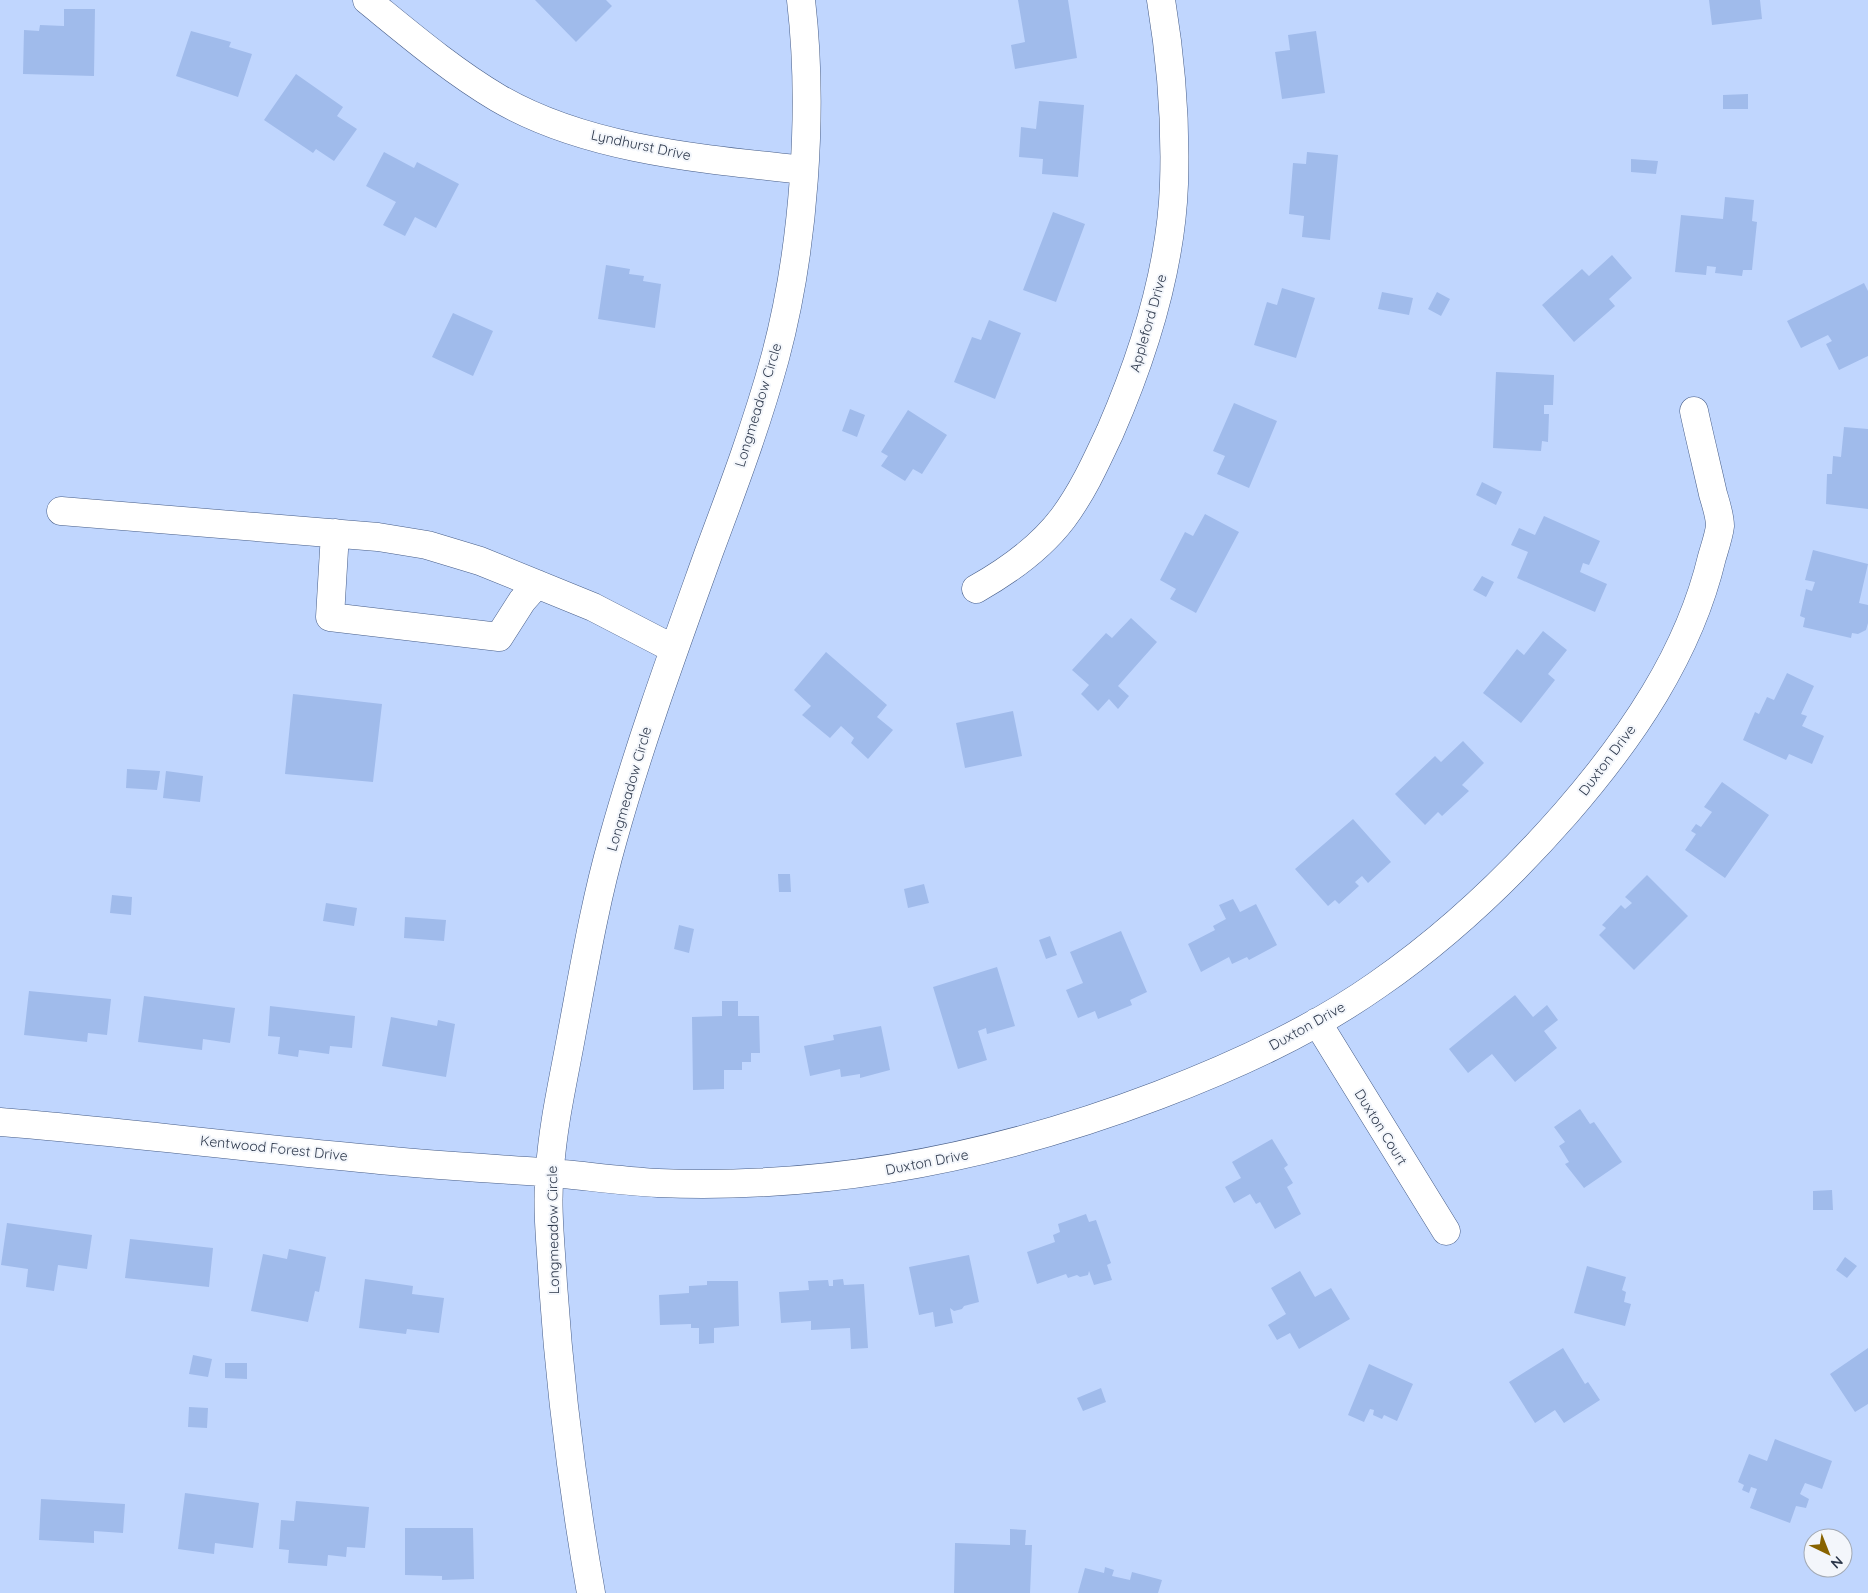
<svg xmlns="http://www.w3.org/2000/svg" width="1868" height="1593" font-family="Quicksand,sans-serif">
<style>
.building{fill:#a0bbeb}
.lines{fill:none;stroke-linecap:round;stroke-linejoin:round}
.minor-casing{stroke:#465d88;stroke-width:29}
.minor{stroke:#fff;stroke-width:28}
.labels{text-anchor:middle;stroke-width:4;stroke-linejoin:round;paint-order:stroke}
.street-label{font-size:14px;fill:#2c374a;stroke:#f3f6fb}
</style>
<rect width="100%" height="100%" fill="#c0d6fe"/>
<path class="building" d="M535 0H606L612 6 576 42Z
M1018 0H1068L1077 58 1015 69 1011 45 1025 42Z
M1709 0H1760L1762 19 1712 25Z
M64 9H95L94 76 23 74 24 30 39 31 40 25 64 26Z
M191 31 231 42 229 47 252 54 238 97 176 76Z
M1316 31 1325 93 1282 99 1275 52 1290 50 1288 35Z
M296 74 343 107 337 116 357 129 334 161 316 149 313 153 264 120Z
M1748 94V109H1723V95Z
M1039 101 1084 105 1078 177 1042 174 1043 159 1019 157 1021 127 1036 129Z
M384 152 414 168 417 162 459 184 436 228 415 217 405 236 383 225 396 202 366 186Z
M1307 152 1338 155 1330 240 1302 237 1304 216 1289 214 1293 163 1306 164Z
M1631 159 1658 161 1656 174 1631 172Z
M1725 197 1754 200 1752 221 1757 222 1752 270H1743L1742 276 1715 273 1716 267 1707 266 1706 275 1675 272 1681 215 1723 219Z
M1053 212 1085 224 1056 302 1023 290Z
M1612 255 1632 278 1609 299 1615 306 1574 342 1542 305 1582 269 1589 276Z
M606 265 630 269 629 274 644 276 643 281 661 284 655 328 598 319Z
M1864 283 1868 291V356L1839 370 1826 344 1832 341 1828 335 1801 348 1787 321Z
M1282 288 1315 298 1296 358 1254 345 1267 302 1277 305Z
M1382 292 1413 298 1409 315 1378 309Z
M1437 292 1450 299 1441 316 1428 309Z
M453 313 493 331 473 376 432 357Z
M989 320 1021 333 995 399 954 382 972 337 981 340Z
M1496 372 1554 375 1553 405H1544V414H1549L1548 442 1542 441 1541 451 1493 448Z
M1234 403 1277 421 1249 488 1217 474 1225 456 1213 451Z
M850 409 865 415 857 437 842 431Z
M908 410 947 435 922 474 913 469 905 481 881 466 888 456 881 452Z
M1844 427 1868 429V509L1826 504 1827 474H1832L1833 456 1841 457Z
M1482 482 1502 492 1496 505 1476 495Z
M1205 514 1239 532 1196 613 1170 599 1176 589 1160 580 1185 532 1193 536Z
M1544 516 1600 541 1589 565 1583 563 1580 572 1607 584 1595 612 1517 578 1528 552 1511 545 1519 528 1535 535Z
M1813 550 1868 564 1859 603 1868 605V623L1866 630 1858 634 1852 633 1851 638 1803 627 1805 618 1800 616 1806 589 1812 591 1815 582 1805 580Z
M1482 576 1494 582 1486 597 1473 590Z
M1131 618 1157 642 1118 686 1129 696 1118 709 1109 699 1098 711 1081 694 1089 685 1072 670 1106 633 1112 638Z
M1543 631 1567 650 1548 674 1555 680 1521 723 1483 693 1517 649 1524 655Z
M826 652 887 705 877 717 893 730 868 759 851 743 854 738 841 726 830 738 802 715 811 706 794 690Z
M1787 673 1814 686 1801 714 1807 716 1802 726 1824 736 1812 764 1789 754 1786 760 1743 740 1755 712 1759 714 1767 697 1774 700Z
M293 694 382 704 373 782 285 774Z
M1013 711 1022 756 965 768 956 723Z
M1463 741 1484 763 1462 785 1469 791 1442 816 1438 812 1425 825 1395 794 1435 756 1441 762Z
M127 769 160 771 157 790 126 788Z
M166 771 203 776 200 802 163 798Z
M1722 782 1769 815 1725 878 1685 850 1696 834 1691 831 1696 824 1701 827 1712 812 1704 807Z
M1353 819 1391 862 1368 883 1362 876 1355 882 1359 886 1339 904 1335 900 1328 906 1295 869Z
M778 874H790L791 892H779Z
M1647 875 1688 916 1634 970 1599 935 1606 928 1602 925 1621 905 1625 909 1632 903 1625 897Z
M924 884 929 903 908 908 904 889Z
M112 895 132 897 131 915 110 913Z
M1233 899 1240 912 1256 904 1277 945 1249 960 1247 957 1232 964 1229 957 1201 972 1188 944 1215 930 1213 926 1226 919 1219 905Z
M326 903 357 908 354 926 323 921Z
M405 917 446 920 444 941 404 938Z
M679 925 694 929 689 953 674 949Z
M1121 931 1147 992 1130 1000 1132 1005 1098 1019 1095 1011 1078 1018 1066 990 1083 983 1070 952Z
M1050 936 1057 955 1046 959 1039 940Z
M997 967 1015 1026 987 1034 986 1028 978 1031 987 1060 958 1069 933 987Z
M29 991 111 999 107 1035 88 1033 87 1042 24 1035Z
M1515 995 1533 1017 1547 1005 1558 1020 1544 1031 1557 1048 1515 1082 1492 1054 1468 1073 1449 1049Z
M144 996 235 1008 230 1043 203 1039 202 1050 138 1042Z
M722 1001H738V1016H759L760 1053H751V1062H742V1070H724V1089L693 1090 692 1017 722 1016Z
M270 1006 355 1016 352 1048 330 1046 329 1054 299 1050 298 1057 278 1054 280 1037 268 1036Z
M391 1017 437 1026 438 1020 455 1024 446 1077 382 1066Z
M881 1026 890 1070 860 1078V1074L841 1077 840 1069 810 1076 804 1046 834 1040 833 1035Z
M1580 1109 1590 1124 1594 1122 1622 1162 1584 1188 1565 1164 1569 1162 1559 1146 1565 1142 1554 1127Z
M1272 1139 1288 1165 1284 1168 1293 1183 1287 1187 1301 1214 1275 1229 1260 1202 1256 1204 1250 1194 1234 1203 1225 1187 1241 1178 1232 1162Z
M1832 1190 1833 1210H1813V1191Z
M1086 1214 1089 1222 1096 1220 1111 1263 1107 1265 1112 1280 1094 1285 1089 1271 1088 1275 1080 1277 1077 1275 1068 1278 1066 1274 1037 1284 1027 1252 1055 1242 1053 1235 1060 1232 1058 1224Z
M7 1223 92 1235 87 1269 58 1265 54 1291 26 1287 28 1269 1 1265Z
M130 1239 213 1248 209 1287 125 1278Z
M289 1249 326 1257 319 1292 315 1291 308 1322 251 1311 263 1254 287 1259Z
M969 1255 979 1302 964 1306 962 1309 954 1311 950 1308 953 1323 935 1327 933 1312 919 1315 909 1267Z
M1845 1257 1857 1266 1847 1278 1836 1270Z
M1587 1266 1626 1277 1622 1290 1626 1292 1624 1302 1631 1304 1625 1326 1574 1313Z
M1300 1271 1315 1297 1331 1288 1350 1319 1299 1349 1290 1333 1277 1340 1268 1325 1286 1314 1271 1288Z
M365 1279 413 1286 412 1294 444 1298 439 1333 407 1329 406 1334 359 1328Z
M843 1279 844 1285 864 1284 868 1348 851 1349 850 1328 811 1330V1321L781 1323 779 1292 809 1290 808 1281 828 1280 829 1286H833V1280Z
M707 1281H738L739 1326 714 1328V1343L699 1344V1328H691V1324L660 1325 659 1295 689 1293V1286L707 1285Z
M1563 1348 1585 1384 1588 1382 1600 1400 1564 1423 1555 1410 1535 1423 1509 1382Z
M1868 1348V1404L1855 1412 1830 1374Z
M193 1355 212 1359 208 1377 189 1374Z
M225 1363H247V1379L225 1378Z
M1369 1364 1413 1384 1397 1421 1384 1415 1382 1419 1373 1415 1374 1410 1370 1409 1364 1422 1348 1415Z
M1101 1388 1106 1402 1083 1411 1077 1398Z
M189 1407 208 1408 207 1428 188 1427Z
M1775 1439 1832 1461 1822 1489 1805 1483 1800 1494 1809 1499 1806 1508 1796 1506 1790 1523 1750 1508 1757 1489 1751 1487 1749 1493 1742 1490 1744 1485 1738 1482 1749 1454 1767 1461Z
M185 1493 259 1503 253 1548 215 1543 214 1554 178 1549Z
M41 1499 125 1504 123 1533 94 1531V1543L39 1540Z
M296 1501 369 1507 365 1548 347 1547 346 1557 328 1555 327 1566 288 1563 289 1550 279 1549 281 1520 294 1521Z
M405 1528H473L474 1579 442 1580V1576L405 1575Z
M1010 1529 1026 1530 1025 1545H1032L1030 1593H954L955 1543 1010 1545Z
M1105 1567 1114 1570 1112 1576 1130 1580 1132 1572 1162 1580 1158 1593H1078L1085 1568 1104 1573Z"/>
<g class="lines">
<defs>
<path id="minor" d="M367 0C410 35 451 70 498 98 587 150 704 159 804 170
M61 511 378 537 427 545 480 561 593 607 674 649
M335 533 330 617 499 637 522 601 537 584
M976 589C1008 571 1041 547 1063 518 1083 491 1096 462 1110 432 1144 354 1171 270 1174 184 1176 123 1171 60 1161 0
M1317 1022 1446 1231
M0 1122C124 1132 247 1148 371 1159 428 1165 485 1168 541 1172 580 1175 619 1181 658 1183 830 1190 999 1156 1159 1095 1235 1066 1310 1032 1377 985 1448 936 1509 878 1566 813 1631 738 1689 654 1712 557 1715 547 1719 535 1720 526 1720 516 1716 504 1713 494 1707 467 1700 439 1694 411
M591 1593C573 1491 560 1387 553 1284 551 1247 546 1207 550 1169 553 1123 564 1077 572 1032 584 968 595 902 613 839 640 742 675 647 709 552 733 488 757 424 775 358 804 250 814 111 801 0"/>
</defs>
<use href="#minor" class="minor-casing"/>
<use href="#minor" class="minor"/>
</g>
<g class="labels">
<g class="street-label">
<text transform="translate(641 145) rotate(12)" y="5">Lyndhurst Drive</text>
<text transform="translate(1148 323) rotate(-74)" y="5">Appleford Drive</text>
<text transform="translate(758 405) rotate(-73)" y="5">Longmeadow Circle</text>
<text transform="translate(1607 760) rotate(-53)" y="5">Duxton Drive</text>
<text transform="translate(629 789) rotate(-74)" y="5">Longmeadow Circle</text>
<text transform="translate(1307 1026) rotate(-29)" y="5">Duxton Drive</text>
<text transform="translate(1381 1127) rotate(58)" y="5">Duxton Court</text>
<text transform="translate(274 1148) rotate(6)" y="5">Kentwood Forest Drive</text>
<text transform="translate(927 1162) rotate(-11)" y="5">Duxton Drive</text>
<text transform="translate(553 1230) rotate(-91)" y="5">Longmeadow Circle</text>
</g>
</g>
<g transform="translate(1828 1553) rotate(137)"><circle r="24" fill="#f3f6fb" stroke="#a3aab4"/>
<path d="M0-4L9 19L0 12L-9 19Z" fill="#886300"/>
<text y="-8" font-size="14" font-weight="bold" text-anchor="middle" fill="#2c374a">N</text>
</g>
</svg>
